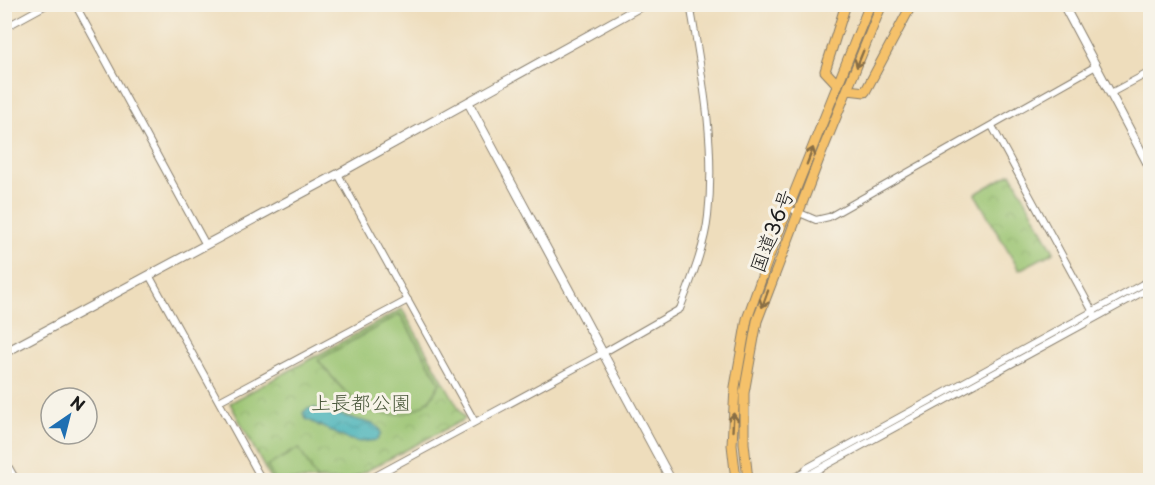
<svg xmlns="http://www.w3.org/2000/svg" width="1155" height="485" font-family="'Playpen Sans','Klee One',sans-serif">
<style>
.park{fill:url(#park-crowns);stroke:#5a7046;stroke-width:1.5}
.garden{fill:#99c370;stroke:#5a7046;stroke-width:1.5}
.water{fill:url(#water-waves);stroke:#2d6669;stroke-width:1.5}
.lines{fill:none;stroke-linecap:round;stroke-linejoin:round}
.minor-casing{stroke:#857c6c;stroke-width:8}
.tertiary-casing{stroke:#857c6c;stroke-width:10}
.trunk-casing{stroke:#857c6c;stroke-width:11}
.minor{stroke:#fff;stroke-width:6}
.tertiary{stroke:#fff;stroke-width:8}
.trunk{stroke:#f5c16b;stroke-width:9}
.oneway{stroke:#886e44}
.labels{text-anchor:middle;stroke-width:6;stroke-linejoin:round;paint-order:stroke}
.street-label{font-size:20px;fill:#1c1c1c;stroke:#f7f3e8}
.park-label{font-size:20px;fill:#485639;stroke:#f7f3e8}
</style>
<defs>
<pattern id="park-crowns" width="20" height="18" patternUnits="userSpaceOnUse" patternTransform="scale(1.5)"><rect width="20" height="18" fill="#99c370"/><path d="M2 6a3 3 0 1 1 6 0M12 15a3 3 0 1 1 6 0" fill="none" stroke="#83a760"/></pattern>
<pattern id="water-waves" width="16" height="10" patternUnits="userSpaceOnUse" patternTransform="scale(1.5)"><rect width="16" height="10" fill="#3eafb6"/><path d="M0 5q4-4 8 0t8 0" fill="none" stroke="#338e93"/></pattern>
</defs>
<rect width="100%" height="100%" fill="#f7f3e8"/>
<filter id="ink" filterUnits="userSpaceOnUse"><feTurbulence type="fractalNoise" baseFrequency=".0167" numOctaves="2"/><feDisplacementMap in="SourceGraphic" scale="12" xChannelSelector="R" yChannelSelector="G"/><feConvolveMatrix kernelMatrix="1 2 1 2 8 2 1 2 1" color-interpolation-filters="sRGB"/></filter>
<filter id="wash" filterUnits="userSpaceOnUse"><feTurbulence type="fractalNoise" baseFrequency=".008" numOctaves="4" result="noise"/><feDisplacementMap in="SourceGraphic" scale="24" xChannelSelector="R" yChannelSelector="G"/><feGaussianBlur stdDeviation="1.35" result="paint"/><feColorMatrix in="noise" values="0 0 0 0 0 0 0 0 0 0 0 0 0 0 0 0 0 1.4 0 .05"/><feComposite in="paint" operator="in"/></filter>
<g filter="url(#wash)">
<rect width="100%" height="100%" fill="#eeddbc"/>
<path class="park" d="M1011 173 1054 252 1019 270 975 194Z
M402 309 465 419 349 480H271L230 403Z"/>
<path class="garden" d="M400 314 440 383C436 389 433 397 427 402 405 421 374 417 353 399 340 388 329 373 318 360Z
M299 448 317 480H275L267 466Z"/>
<path class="water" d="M314 408 373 424 380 429 381 434 377 440 360 442 347 439 306 419 303 413 307 409Z"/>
</g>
<g filter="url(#ink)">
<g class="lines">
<defs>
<path id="minor" d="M75 4 206 245
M4 28 48 4
M1111 93 1150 72
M992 126 1094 314
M338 174 475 422
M795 211 816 220 829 217 1096 66
M149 275 262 480
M219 401 408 300
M803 474 807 468 1150 280
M803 474H810L1150 288
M368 480 603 353 680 309C691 280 705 246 708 216 716 145 702 74 690 4"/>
<path id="tertiary" d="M1063 4 1150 168
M468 102 671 480
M4 353 338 174 645 4
M4 461 15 480
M791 480 803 474"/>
<path id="trunk" d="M838 85 825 71 846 4
M848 90 865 92 912 4
M736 480 732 445 735 387 747 319 773 246 870 4
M748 480 744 443V393L757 321 819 159 882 4"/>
</defs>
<use href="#minor" class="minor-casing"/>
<use href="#tertiary" class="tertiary-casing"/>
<use href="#trunk" class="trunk-casing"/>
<use href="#minor" class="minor"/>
<use href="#tertiary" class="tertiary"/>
<use href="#trunk" class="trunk"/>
</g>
<defs><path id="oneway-shaft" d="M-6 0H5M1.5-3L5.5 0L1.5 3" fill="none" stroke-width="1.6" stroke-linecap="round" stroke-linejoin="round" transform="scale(1.5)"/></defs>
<g class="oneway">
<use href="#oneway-shaft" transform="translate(860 59) rotate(112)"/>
<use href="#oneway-shaft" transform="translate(810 156) rotate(-69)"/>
<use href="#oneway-shaft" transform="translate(765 299) rotate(110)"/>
<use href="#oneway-shaft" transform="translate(733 422) rotate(-87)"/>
</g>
</g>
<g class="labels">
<g class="street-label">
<text transform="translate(772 231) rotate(-69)" y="7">国道36号</text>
</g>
<g class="park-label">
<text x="361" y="410">上長都公園</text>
</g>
</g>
<rect width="1155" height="485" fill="none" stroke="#f7f3e8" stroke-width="24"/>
<g transform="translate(69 416) rotate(35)"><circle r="28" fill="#f7f3e8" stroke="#9f9d96" stroke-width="1.5"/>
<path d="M0-4.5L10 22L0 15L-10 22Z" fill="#1f6fb2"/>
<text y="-9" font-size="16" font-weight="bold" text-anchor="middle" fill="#1c1c1c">N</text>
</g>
</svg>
